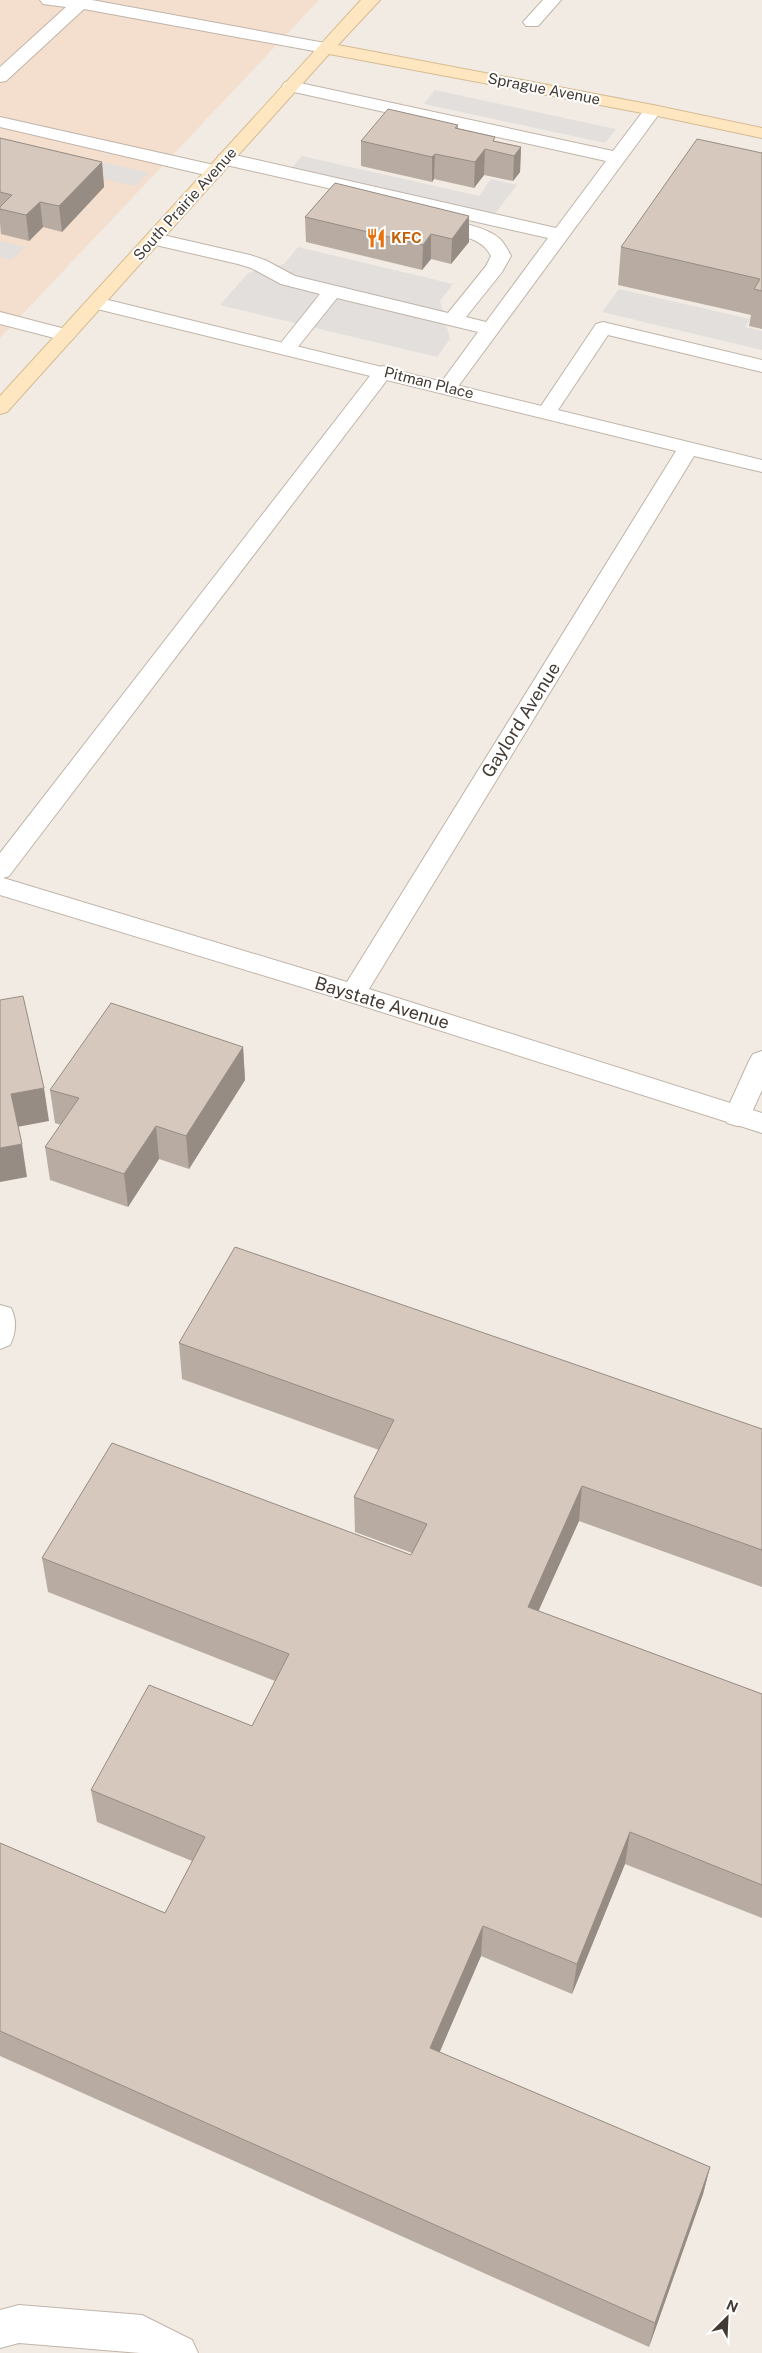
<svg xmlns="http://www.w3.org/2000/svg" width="762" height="2353" font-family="'Public Sans',sans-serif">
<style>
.commercial{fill:#f4decd}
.parking{fill:#e2dfdc}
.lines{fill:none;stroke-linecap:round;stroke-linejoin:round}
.lane-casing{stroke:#c0b4a9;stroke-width:2}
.street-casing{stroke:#c0b4a9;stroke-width:2}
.secondary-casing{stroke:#d5bb94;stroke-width:2}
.lane{fill:#fff;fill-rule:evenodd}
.street{fill:#fff;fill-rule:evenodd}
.secondary{fill:#fee7c0;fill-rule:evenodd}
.wall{fill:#b8aca2}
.shaded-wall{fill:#968c84}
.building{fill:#d6c8bc;stroke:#968c84}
.labels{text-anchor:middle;stroke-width:4;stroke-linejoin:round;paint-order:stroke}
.far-street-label{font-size:15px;fill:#433b33;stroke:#fff}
.far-food-label{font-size:15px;font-weight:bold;fill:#c56008;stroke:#fff;text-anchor:start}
.street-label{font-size:18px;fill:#433b33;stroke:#fff}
</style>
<rect width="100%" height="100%" fill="#f2ebe3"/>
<path class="commercial" d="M0 0H319L0 338Z"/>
<path class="parking" d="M435 90 616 129 605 143 424 104Z
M16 142 149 173 135 186 2 155Z
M302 156 479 196 491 179 517 185 493 216 290 170Z
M0 241 25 247 12 260 0 257Z
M298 247 453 284 440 301 450 339 437 357 220 305 248 273 284 264Z
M619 289 750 319 745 327 762 331V350L602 312Z"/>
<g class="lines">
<defs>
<path id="lane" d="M40 0H92L325 43 331 44 334 48 331 52 325 53 84 9 6 81 0 82V67L66 7 43 4Z
M543 0H561L538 26H526L523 22Z
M291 81 613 151 647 106H659L662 110 454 392 447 394 440 392 437 388 478 332 337 298 293 353 286 355 279 353 276 349 320 294 281 284 251 268 238 264 147 243 144 239 147 235 154 233 250 255 265 260 295 276 448 313 486 266 491 256C482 237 459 236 440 231L437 227 440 223C456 219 488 228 500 239 505 244 508 250 511 256L502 272 466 317 486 322 548 238 226 165 219 163 217 159 219 155 226 153 556 228 606 161 285 90 282 86 285 82Z
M0 117 214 165 221 167 223 171 221 175 214 177 0 127Z
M0 312 73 331 76 335 73 339 66 341 0 324Z
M603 322 762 360V372L608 335 554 416 547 418 540 416 537 412 596 324Z
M383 366 390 368 393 372 390 376 9 876 0 879V853L376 368Z
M762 1051V1090L747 1123 737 1126 727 1123 724 1116 749 1061 753 1054Z
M19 2305 142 2315 192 2340 198 2353H140L19 2343 0 2348V2310Z"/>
<path id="street" d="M96 297 762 460V472L694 456 369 989 762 1113V1133L344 1000 0 895V877L347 982 676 451 89 307 86 303 89 299Z
M0 1305 11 1308C17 1320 16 1333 10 1345L0 1349Z"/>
<path id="secondary" d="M361 0H380L338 45 653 105 762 128V138L653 115 329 54 7 412 0 414V396Z"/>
</defs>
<use href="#lane" class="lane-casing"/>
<use href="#street" class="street-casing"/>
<use href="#secondary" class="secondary-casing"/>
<use href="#lane" class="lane"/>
<use href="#street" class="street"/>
<use href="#secondary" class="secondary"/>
</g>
<path class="wall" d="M458 125V129L495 141 521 147 520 172 513 181 484 175 474 188 434 179 432 182 361 166V141Z
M0 138 102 162 104 187 62 232 43 227 29 241 1 234 0 223Z
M762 153V329L749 326 751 315 618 285 621 247Z
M335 183 469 242 451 264 431 259 422 270 306 242 305 217Z
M243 1047 245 1080 189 1169 159 1159 128 1207 50 1180 45 1147 61 1125 55 1123 50 1090Z
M179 1343 762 1429V1587L579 1521 538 1611 762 1694V1918L625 1864 572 1994 481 1956 439 2052 710 2167 703 2194 649 2347 0 2056V1843L165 1913 192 1861 97 1822 91 1790 252 1726 275 1681 48 1592 42 1558 411 1555 412 1553 355 1532 354 1497 379 1450 182 1379Z"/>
<path class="shaded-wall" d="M521 147 520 172 513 181 514 156Z
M485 149 484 175 474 188 475 162Z
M435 154 434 179 432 182V157Z
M102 162 104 187 62 232 59 206Z
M40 202 43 227 29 241 26 215Z
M469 216V242L451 264 452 239Z
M431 234V259L422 270 423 245Z
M243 1047 245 1080 189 1169 186 1136Z
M44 1088 49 1121 17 1127 11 1094Z
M156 1126 159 1159 128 1207 124 1174Z
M22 1144 27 1177 0 1182V1148Z
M582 1486 579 1521 525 1641 528 1607Z
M630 1832 625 1864 572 1994 577 1964Z
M483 1926 481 1956 429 2077 430 2048Z
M710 2167 703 2194 649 2347 655 2323Z"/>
<path class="building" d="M388 109 458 125 455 128 495 137 493 141 521 147 514 156 485 149 475 162 435 154 432 157 361 141Z
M0 138 102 162 59 206 40 202 26 215 0 209V207L12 195 0 192Z
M697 139 762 153V291L754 289 760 279 621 247Z
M335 183 469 216 452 239 431 234 423 245 305 217Z
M23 996 44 1088 11 1094 22 1144 0 1148V1000Z
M111 1003 243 1047 186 1136 156 1126 124 1174 45 1147 79 1098 50 1090Z
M235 1247 762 1429V1550L582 1486 528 1607 762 1694V1885L630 1832 577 1964 483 1926 430 2048 710 2167 655 2323 0 2031V1843L165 1913 205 1837 91 1790 149 1685 252 1726 289 1654 42 1558 112 1443 411 1555 427 1524 354 1497 394 1420 179 1343Z"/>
<defs>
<symbol id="restaurant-bare" viewBox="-9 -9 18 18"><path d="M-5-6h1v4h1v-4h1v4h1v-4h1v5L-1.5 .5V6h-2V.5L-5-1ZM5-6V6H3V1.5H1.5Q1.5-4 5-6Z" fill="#e8710a" stroke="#fff" stroke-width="2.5" paint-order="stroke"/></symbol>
</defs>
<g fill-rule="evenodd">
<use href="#restaurant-bare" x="362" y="224" width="28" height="28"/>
</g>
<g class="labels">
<g class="far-street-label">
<text transform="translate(544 89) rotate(11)" y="5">Sprague Avenue</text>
<text transform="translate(185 204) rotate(-48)" y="5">South Prairie Avenue</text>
<text transform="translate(429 383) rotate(14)" y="5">Pitman Place</text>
</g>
<g class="far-food-label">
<text x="391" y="243">KFC</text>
</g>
<g class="street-label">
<text transform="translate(521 720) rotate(-58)" y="6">Gaylord Avenue</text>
<text transform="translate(382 1003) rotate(17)" y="6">Baystate Avenue</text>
</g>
</g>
<g transform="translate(727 2318) rotate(24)" stroke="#ffffff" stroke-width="4" paint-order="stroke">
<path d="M0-4L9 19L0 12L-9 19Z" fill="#433b33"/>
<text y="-8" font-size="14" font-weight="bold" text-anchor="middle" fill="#433b33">N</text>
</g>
</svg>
